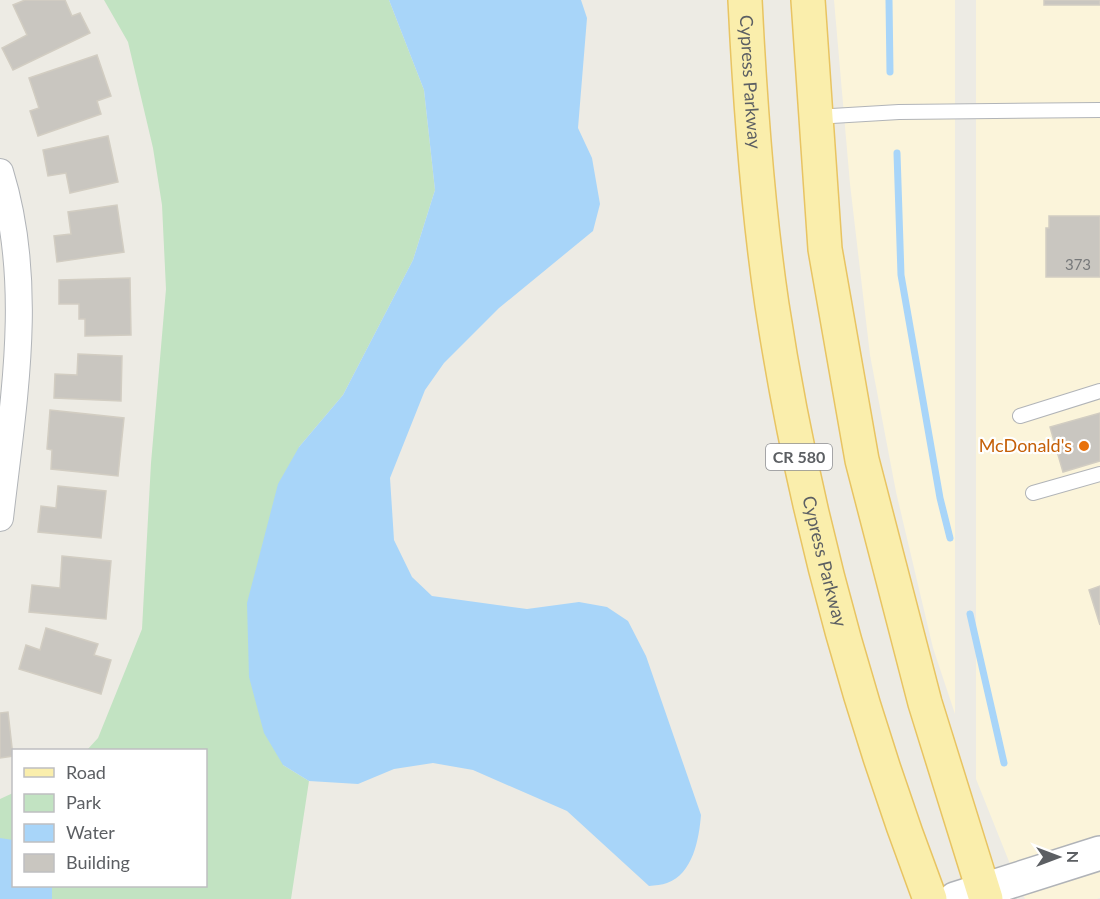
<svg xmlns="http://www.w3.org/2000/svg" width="1100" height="899" font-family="Lato,sans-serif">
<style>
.commercial{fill:#fbf4da}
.green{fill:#c2e3c2}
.water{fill:#a8d5f9}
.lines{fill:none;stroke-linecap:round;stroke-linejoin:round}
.stream{stroke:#a8d5f9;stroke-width:7}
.building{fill:#c9c6c0;stroke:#d2cdc2;stroke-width:1.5}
.lane-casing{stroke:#b1b4b8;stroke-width:16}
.street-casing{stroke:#b1b4b8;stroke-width:28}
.secondary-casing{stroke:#b0b3b8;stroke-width:36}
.primary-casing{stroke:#e8c462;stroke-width:36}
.lane{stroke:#fff;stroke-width:14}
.street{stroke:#fff;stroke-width:26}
.secondary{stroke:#fff;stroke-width:33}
.primary{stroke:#faeeac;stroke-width:33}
.food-dot{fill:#e8710a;stroke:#fff;stroke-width:2}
.labels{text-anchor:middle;stroke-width:4.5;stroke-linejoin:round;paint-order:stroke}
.number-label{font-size:15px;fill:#77797a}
.shield{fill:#fff;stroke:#8d8f92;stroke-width:1.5}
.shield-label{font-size:16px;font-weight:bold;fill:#5c5f63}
.street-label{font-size:18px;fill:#5c5f63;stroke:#fff}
.food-label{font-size:18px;fill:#c56008;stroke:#fff;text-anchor:end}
</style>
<rect width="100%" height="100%" fill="#edebe4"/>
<path class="commercial" d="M834 0H955V714L933 648 896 492 870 355 850 184Z
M976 0H1100V841L1012 869 976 779Z
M1100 865V898L1097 899H1025L1021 889Z"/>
<path class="green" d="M104 0H389L424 90 435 190 413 260 343 395 299 447 283 765 309 781 291 899H0V799L13 793 14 886H206V750H87L98 738 142 629 151 463 166 289 162 205 153 148 128 42Z"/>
<path class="water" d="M389 0H581L587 18 578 128 592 158 600 204 593 231 499 308 444 363 425 390 390 478 394 540 412 577 432 596 527 609 579 602 607 607 628 621 646 656 701 815C699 839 693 874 667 883 662 885 655 885 649 886L567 811 473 770 433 763 394 769 358 784 309 781 283 765 264 733 249 677 247 603 278 484 299 447 343 395 413 260 435 190 424 90Z
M0 838 13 840 14 886H52V899H0Z"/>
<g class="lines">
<path class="stream" d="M889 0 890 72
M897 153 901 275 940 498 950 538
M970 614 1004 763"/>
</g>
<path class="building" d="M25 0H65L72 16 80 13 90 33 13 70 2 48 27 35 13 5Z
M1044 0H1100V5H1044Z
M97 55 111 96 97 101 101 114 38 136 30 111 39 108 29 78Z
M108 136 118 182 70 193 66 173 48 176 43 150Z
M117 205 124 252 57 262 54 236 71 234 68 212Z
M1049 216H1100V277H1046V228H1049Z
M130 278 131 335 85 336V319H79V304H59V280Z
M78 354 122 356 121 401 54 398 55 374 77 375Z
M50 410 124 418 118 476 51 469 52 450 47 449Z
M1100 413V461L1063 472 1050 427Z
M58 486 106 491 101 538 38 532 41 506 56 508Z
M62 556 111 561 106 619 29 612 32 585 60 588Z
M1100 586V625L1089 590Z
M46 628 98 644 94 655 111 660 101 694 19 669 26 645 40 650Z
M8 712 13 756 0 758V713Z"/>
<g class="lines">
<defs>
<path id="lane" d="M815 117 899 112 1100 110
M1020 416 1100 391
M1033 493 1100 474"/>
<path id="street" d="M0 172C35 285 13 403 0 518"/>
<path id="secondary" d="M955 899 1100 853"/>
<g id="primary">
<path id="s1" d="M745 0C750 102 757 204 772 305 803 508 857 707 930 899"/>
<path d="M808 0 825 249 862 460 925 703 986 899"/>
</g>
</defs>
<use href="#lane" class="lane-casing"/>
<use href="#street" class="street-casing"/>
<use href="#secondary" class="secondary-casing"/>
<use href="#primary" class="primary-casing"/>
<use href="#lane" class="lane"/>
<use href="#street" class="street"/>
<use href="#secondary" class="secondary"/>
<use href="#primary" class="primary"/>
</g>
<circle class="food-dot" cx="1084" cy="446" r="6"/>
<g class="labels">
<g class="number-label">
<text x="1078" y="270">373</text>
</g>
<rect class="shield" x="766" y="444" width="66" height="26" rx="4.5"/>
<g class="shield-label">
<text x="799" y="463">CR 580</text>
</g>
<g class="street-label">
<text dy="6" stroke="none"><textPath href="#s1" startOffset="82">Cypress Parkway</textPath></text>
<text dy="6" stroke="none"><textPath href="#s1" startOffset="568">Cypress Parkway</textPath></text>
</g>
<g class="food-label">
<text x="1072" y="452">McDonald's</text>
</g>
</g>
<rect x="12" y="749" width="195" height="138" fill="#ffffff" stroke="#bebfc1" stroke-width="1.5"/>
<rect x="24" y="768" width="30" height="9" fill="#faeeac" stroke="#bebfc1" stroke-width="1.5"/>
<text x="66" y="779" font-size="18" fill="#5c5f63">Road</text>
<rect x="24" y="794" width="30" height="18" fill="#c2e3c2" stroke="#bebfc1" stroke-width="1.5"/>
<text x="66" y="809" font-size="18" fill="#5c5f63">Park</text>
<rect x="24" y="824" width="30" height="18" fill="#a8d5f9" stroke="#bebfc1" stroke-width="1.5"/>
<text x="66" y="839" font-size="18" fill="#5c5f63">Water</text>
<rect x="24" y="854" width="30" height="18" fill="#c9c6c0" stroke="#bebfc1" stroke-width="1.5"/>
<text x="66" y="869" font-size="18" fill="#5c5f63">Building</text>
<g transform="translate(1058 857) rotate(90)" stroke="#ffffff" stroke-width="4.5" paint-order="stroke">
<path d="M0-4.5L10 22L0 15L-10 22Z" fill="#5c5f63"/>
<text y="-9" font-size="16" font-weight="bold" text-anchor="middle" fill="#5c5f63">N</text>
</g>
</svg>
